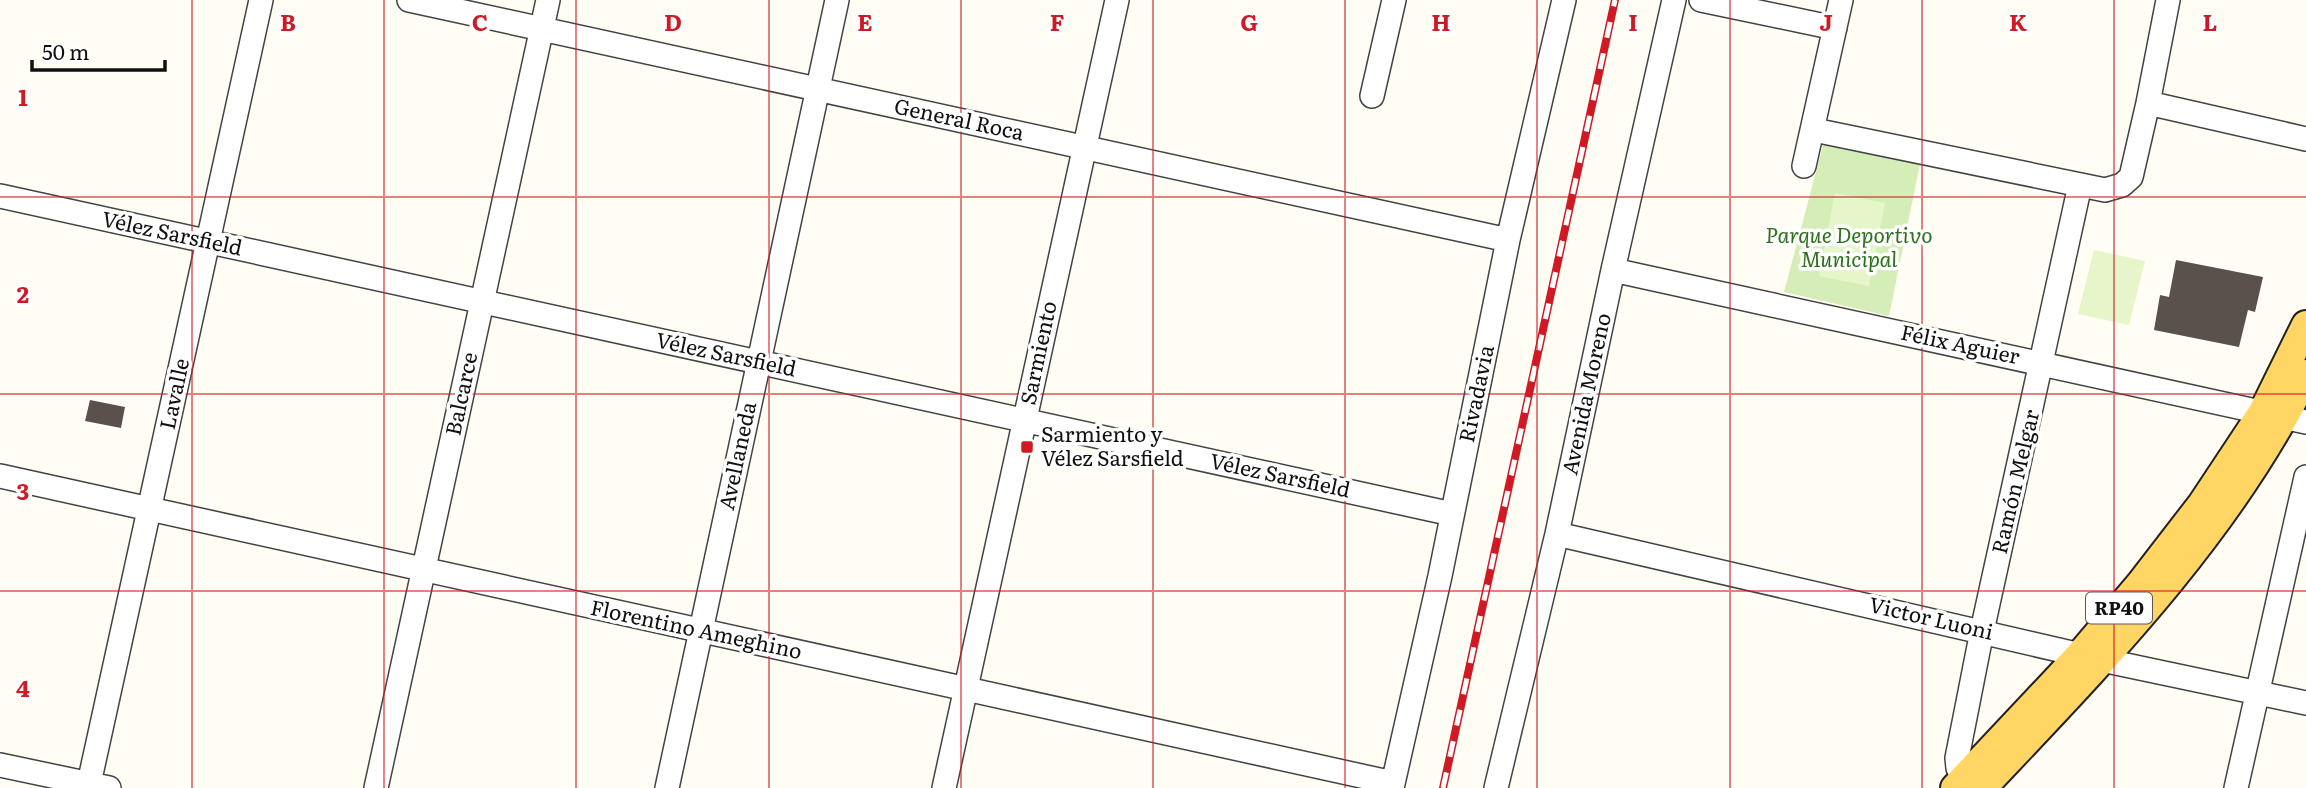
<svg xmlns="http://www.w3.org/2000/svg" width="2306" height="788" font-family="Literata,serif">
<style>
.green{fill:#d5eeb8}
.pitch{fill:#e7f5cb}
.building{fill:#5a514b}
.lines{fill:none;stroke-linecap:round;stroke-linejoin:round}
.minor-casing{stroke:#434343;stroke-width:26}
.major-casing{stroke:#212121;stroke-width:32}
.minor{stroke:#fff;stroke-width:23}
.major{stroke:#ffd664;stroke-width:28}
.rail-casing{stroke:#cf1925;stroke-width:8}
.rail{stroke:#fff;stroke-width:5;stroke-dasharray:16;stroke-linecap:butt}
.grid{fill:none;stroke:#cf1925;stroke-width:2;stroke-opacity:0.55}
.poi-dot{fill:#cf1925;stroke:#fff;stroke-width:2.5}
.labels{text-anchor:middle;stroke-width:7;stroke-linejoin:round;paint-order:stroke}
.shield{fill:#fff;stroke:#585858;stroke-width:2}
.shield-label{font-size:19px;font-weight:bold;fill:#101010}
.street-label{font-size:21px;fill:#101010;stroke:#fff}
.park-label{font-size:21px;font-style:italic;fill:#2c7019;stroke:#fff}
.poi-label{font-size:21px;fill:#101010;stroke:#fff;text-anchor:start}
.grid-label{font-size:23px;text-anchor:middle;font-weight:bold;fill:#cf1925;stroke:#fff;stroke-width:7;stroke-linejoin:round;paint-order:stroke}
</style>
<rect width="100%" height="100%" fill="#fffdf4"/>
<path class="green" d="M1824 142 1920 164 1889 316 1784 292Z"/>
<path class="pitch" d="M1835 193 1885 203 1869 286 1819 276Z
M2094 250 2145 261 2129 325 2078 314Z"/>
<path class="building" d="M2176 260 2263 277 2255 312 2248 310 2239 347 2154 330 2160 295 2169 297Z
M90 400 125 407 121 428 85 421Z"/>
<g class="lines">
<defs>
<path id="minor" d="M409 0 1508 240
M1701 0 1835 28
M1372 96 1394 0
M2148 103 2306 139
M1814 130 2105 190 2122 185 2131 177 2148 103 2168 0
M1804 166 1841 0
M0 196 1452 514
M1613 270 2306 422
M0 476 1393 783
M1557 534 2102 660 2306 703
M0 765 109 788
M1963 778 1958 768 1957 758 1982 631 2080 185
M88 788 261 0
M376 788 548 0
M667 788 837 0
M944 788 1117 0
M1392 788 1440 576 1508 240 1564 0
M1496 788 1557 534 1613 270 1674 0
M2236 788 2306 477"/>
<path id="major" d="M1955 788 2080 655 2141 583 2202 504 2263 412 2306 325
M1982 788C2101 662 2230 531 2306 374"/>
</defs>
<use href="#minor" class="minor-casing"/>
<use href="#major" class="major-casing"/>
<use href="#minor" class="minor"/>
<use href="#major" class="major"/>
<defs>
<path id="rail" d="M1443 788 1615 0"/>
</defs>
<use href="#rail" class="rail-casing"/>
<use href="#rail" class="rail"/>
</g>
<path class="grid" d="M192 0V788M384 0V788M576 0V788M769 0V788M961 0V788M1153 0V788M1345 0V788M1537 0V788M1730 0V788M1922 0V788M2114 0V788M0 197H2306M0 394H2306M0 591H2306"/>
<rect class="poi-dot" x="1020" y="440" width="14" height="14" rx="3.5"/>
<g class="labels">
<rect class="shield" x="2086" y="592.5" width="66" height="31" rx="5"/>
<g class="shield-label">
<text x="2119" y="615">RP40</text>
</g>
<g class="street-label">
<text transform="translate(959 120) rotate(12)" y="7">General Roca</text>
<text transform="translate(172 234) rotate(12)" y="7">Vélez Sarsfield</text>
<text transform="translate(1960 345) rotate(12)" y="7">Félix Aguier</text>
<text transform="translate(1039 353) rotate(-78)" y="7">Sarmiento</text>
<text transform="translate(726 355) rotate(12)" y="7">Vélez Sarsfield</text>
<text transform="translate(175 394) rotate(-78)" y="7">Lavalle</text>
<text transform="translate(462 394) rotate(-78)" y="7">Balcarce</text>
<text transform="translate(1477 394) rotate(-78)" y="7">Rivadavia</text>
<text transform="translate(1587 394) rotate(-78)" y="7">Avenida Moreno</text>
<text transform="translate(738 456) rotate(-78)" y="7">Avellaneda</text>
<text transform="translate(1280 476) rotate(12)" y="7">Vélez Sarsfield</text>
<text transform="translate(2016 482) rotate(-77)" y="7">Ramón Melgar</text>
<text transform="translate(1931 619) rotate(13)" y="7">Victor Luoni</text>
<text transform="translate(696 630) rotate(12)" y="7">Florentino Ameghino</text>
</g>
<g class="park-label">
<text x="1849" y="243">Parque Deportivo<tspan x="1849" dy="24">Municipal</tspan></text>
</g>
<g class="poi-label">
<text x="1041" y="442">Sarmiento y<tspan x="1041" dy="24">Vélez Sarsfield</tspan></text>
</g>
</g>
<g class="grid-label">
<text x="288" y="31">B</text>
<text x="480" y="31">C</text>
<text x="673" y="31">D</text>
<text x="865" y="31">E</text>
<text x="1057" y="31">F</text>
<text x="1249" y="31">G</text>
<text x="1441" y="31">H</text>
<text x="1633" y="31">I</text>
<text x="1826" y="31">J</text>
<text x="2018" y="31">K</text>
<text x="2210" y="31">L</text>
<text x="23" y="106">1</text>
<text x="23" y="303">2</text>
<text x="23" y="500">3</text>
<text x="23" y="697">4</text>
</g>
<path d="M32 60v10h133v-10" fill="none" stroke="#101010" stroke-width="3.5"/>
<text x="42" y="60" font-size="21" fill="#101010" stroke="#ffffff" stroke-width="5" paint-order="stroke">50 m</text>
</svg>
